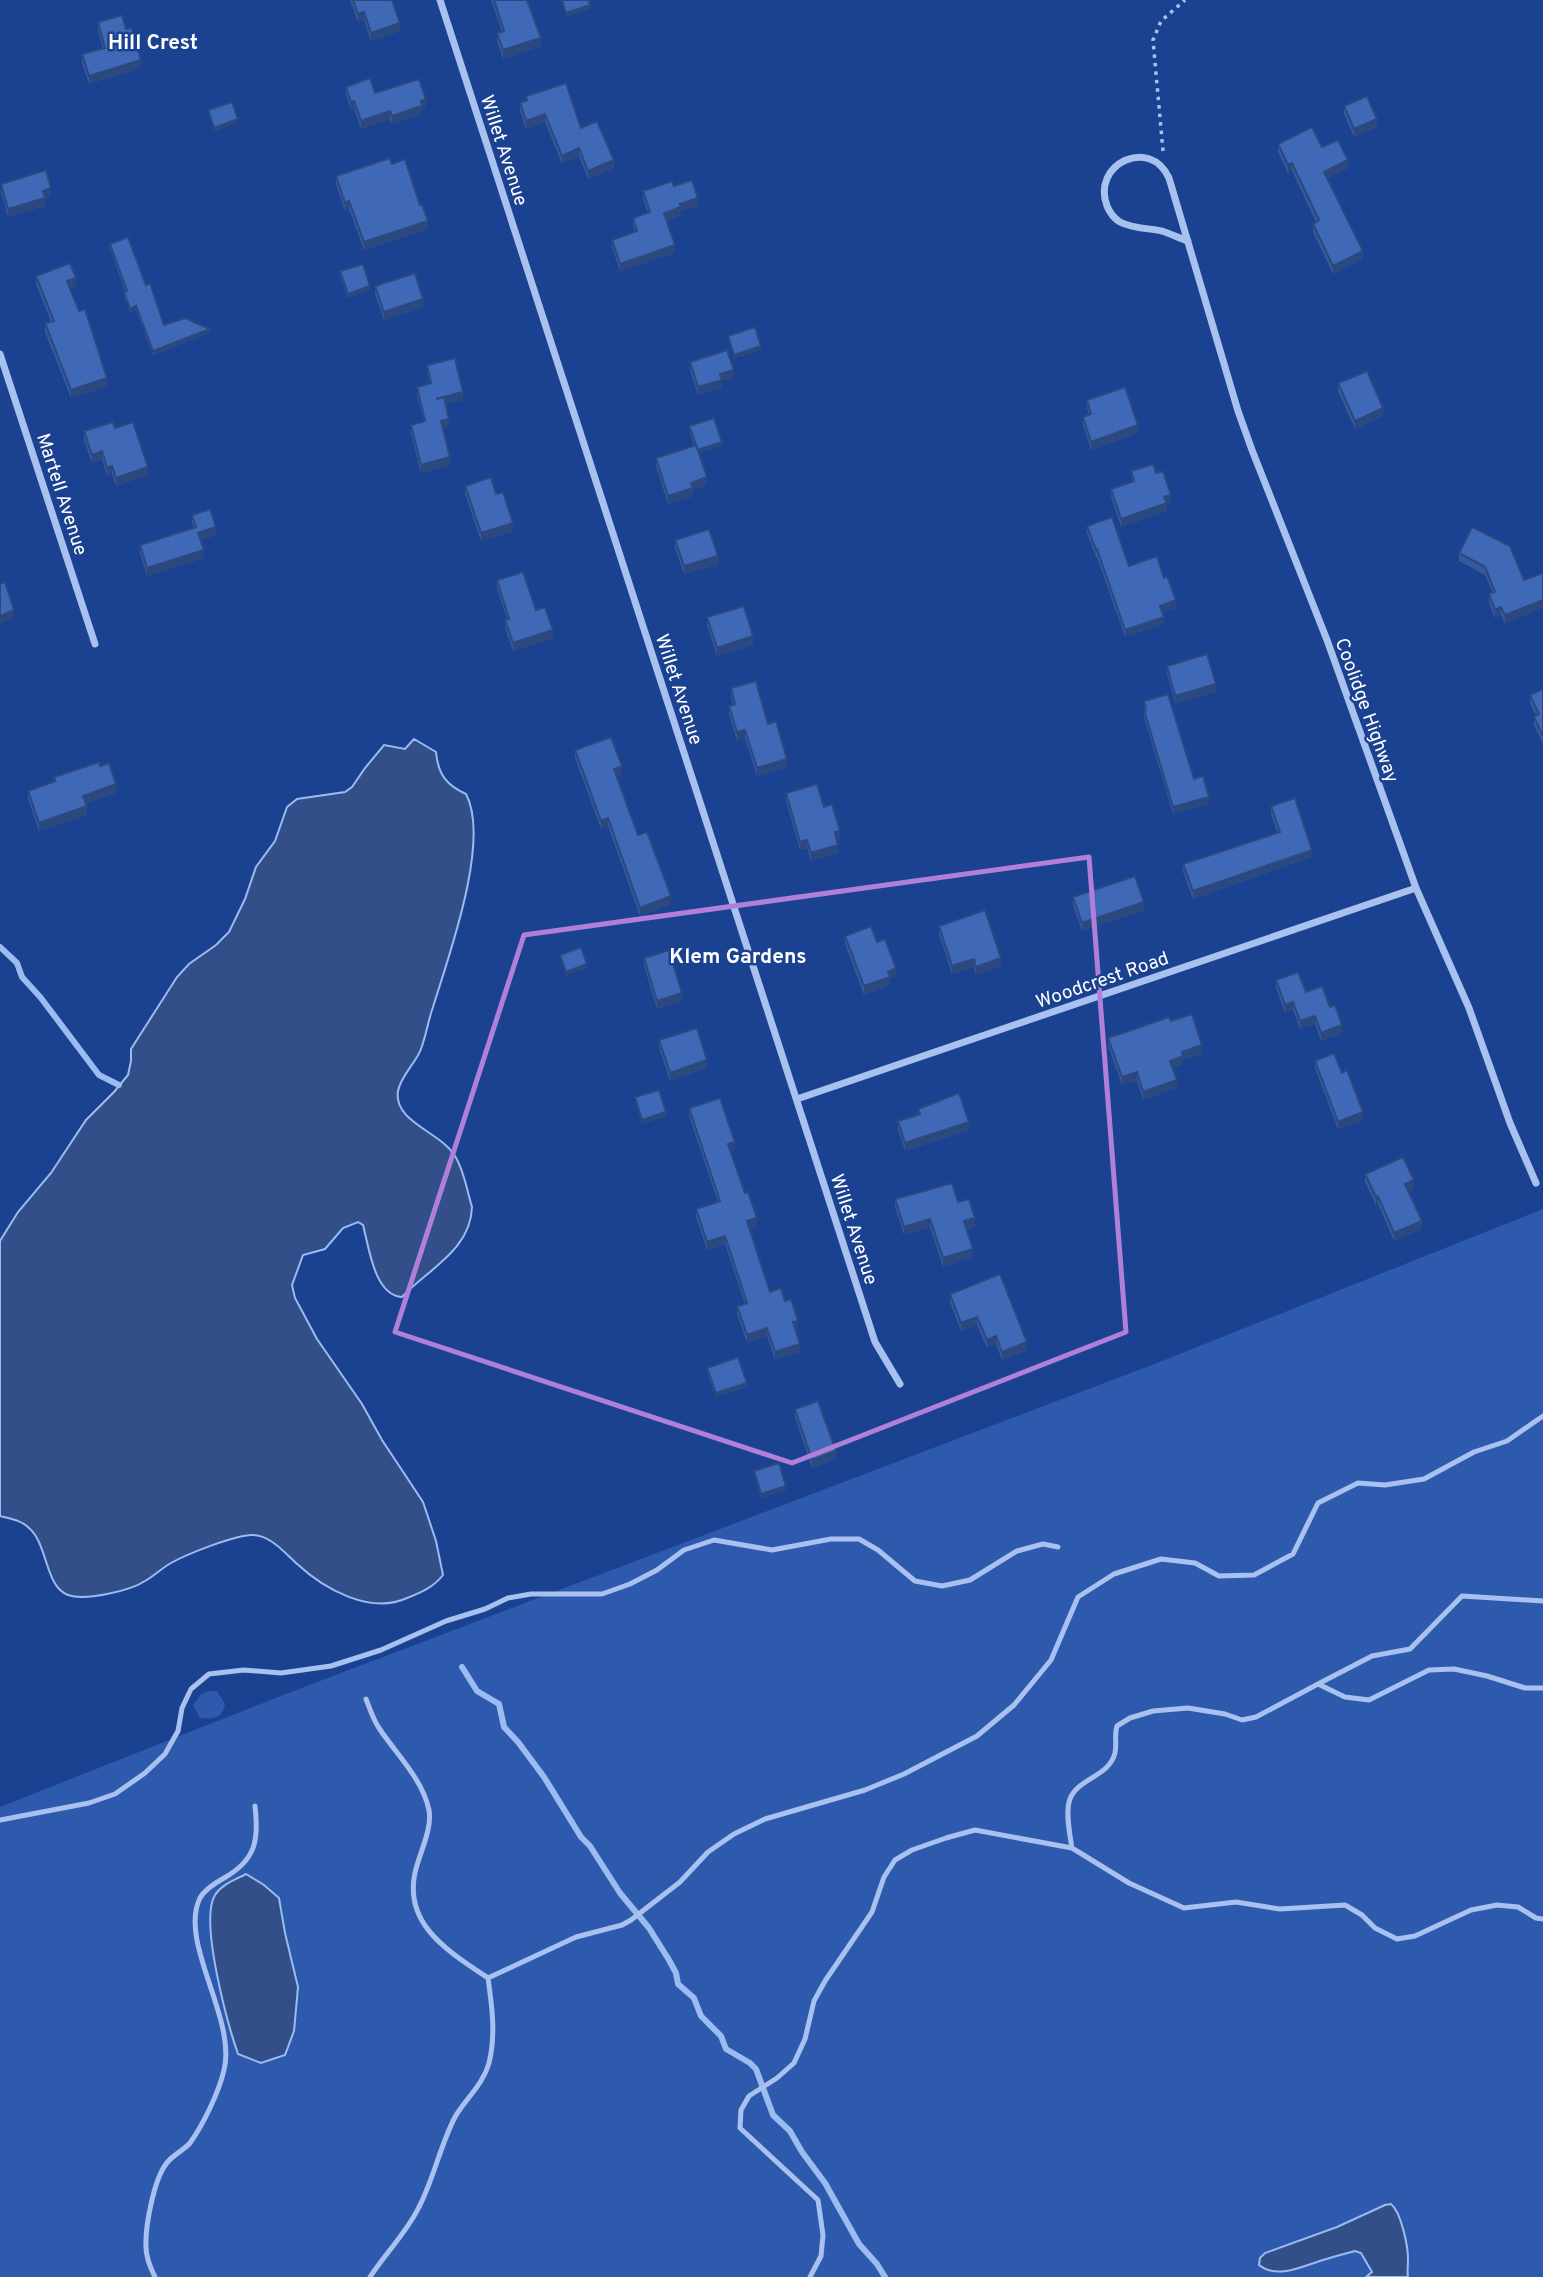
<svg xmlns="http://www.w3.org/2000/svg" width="1543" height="2277" font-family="Overpass,sans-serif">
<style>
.green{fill:#2e5aae}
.water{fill:#334f89;stroke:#9cbbf0;stroke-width:2}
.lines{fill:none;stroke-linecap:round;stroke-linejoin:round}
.stream{stroke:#9cbbf0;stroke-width:6}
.path{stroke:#a9c1ee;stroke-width:3.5;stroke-dasharray:3.5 5;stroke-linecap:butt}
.lane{stroke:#a9c1ee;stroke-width:5}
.street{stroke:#a9c1ee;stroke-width:7}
.wall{fill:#36599d}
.shaded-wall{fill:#2c497f}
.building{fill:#3f68b6;stroke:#2c497f;stroke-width:2}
.marked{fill:none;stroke:#b080d9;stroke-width:5;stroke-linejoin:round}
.labels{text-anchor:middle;stroke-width:5;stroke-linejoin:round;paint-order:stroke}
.street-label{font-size:19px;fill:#fff;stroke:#1b4290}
.neighbourhood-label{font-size:21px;font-weight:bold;fill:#fff;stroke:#1b4290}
</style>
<rect width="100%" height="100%" fill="#1b4290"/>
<path class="green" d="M1543 1209V2277H0V1807L278 1697 1157 1363Z
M208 1691H217L225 1704C222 1719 213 1719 200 1718L193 1705 201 1694Z"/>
<path class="water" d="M414 739 436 752C438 774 446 785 466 794 491 841 448 958 433 1007 428 1021 426 1036 421 1049 416 1063 401 1075 398 1091 393 1122 441 1132 455 1156 464 1170 467 1191 472 1207 471 1250 427 1270 402 1297 374 1295 369 1247 363 1225L358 1222 343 1228 325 1249 303 1255 292 1285 295 1298 317 1339 362 1404 382 1440 423 1502 436 1541 443 1575C434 1587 420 1593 407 1598 370 1615 324 1589 296 1563 284 1552 270 1535 252 1535 235 1535 187 1554 171 1563 162 1568 154 1576 145 1581 130 1591 85 1601 68 1595 45 1587 48 1544 29 1528 21 1520 11 1519 0 1516V1241L18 1212 51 1173 86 1120 114 1092 128 1075 131 1061V1049L177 977 189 964 216 945 229 932 245 899 256 867 275 841 287 807 297 799 345 792 352 787 365 768 384 745 405 749Z
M246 1874 264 1885 279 1898 285 1933 298 1987 294 2031 285 2055 261 2063 238 2054C228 2025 199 1921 215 1895 222 1884 235 1880 246 1874Z
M1391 2204C1401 2212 1408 2246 1408 2259 1408 2265 1407 2271 1408 2277H1366L1372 2272 1361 2253 1355 2251C1340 2255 1325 2259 1311 2264 1294 2270 1274 2277 1259 2265L1260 2258 1265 2253 1337 2227 1385 2205Z"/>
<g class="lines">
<path class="stream" d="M0 947 17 963 22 977 41 998 99 1075 119 1085
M462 1667 477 1691 499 1704 504 1727 518 1742 544 1777 581 1837 590 1846 620 1893 649 1928 669 1960 676 1973 678 1984 694 1998 701 2016 721 2036 726 2049 750 2063 756 2069 773 2115 790 2131 802 2152 825 2183 859 2244 877 2264 885 2277"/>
<path class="path" d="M1163 151 1153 40 1161 21 1185 0"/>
<path class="lane" d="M1543 1601 1462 1596 1410 1649 1372 1656 1318 1684 1345 1697 1369 1700 1429 1670 1454 1669 1487 1676 1525 1688H1543
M366 1699C370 1709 373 1719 379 1728 396 1754 422 1778 429 1810 432 1826 423 1846 418 1862 398 1920 444 1949 488 1978 492 2006 496 2035 489 2063 483 2085 466 2098 455 2117 440 2146 434 2178 419 2207 407 2232 385 2254 370 2277
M0 1820 89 1803 115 1794 145 1773 165 1754 178 1731 182 1708 191 1689 209 1674 244 1670 281 1673 331 1666 381 1650 446 1621 485 1609 508 1598 531 1594H602L630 1584 657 1570 684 1550 714 1540 772 1550 831 1539H859L878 1550 915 1581 942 1586 970 1580 1017 1551 1043 1544 1058 1547
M1072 1848C1070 1836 1065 1811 1070 1799 1078 1778 1109 1777 1115 1753 1117 1744 1114 1735 1117 1726L1130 1718 1153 1711 1188 1708 1225 1714 1242 1720 1256 1717 1318 1684
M488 1978 576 1937 622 1925 631 1920 680 1882 708 1852 734 1834 765 1819 865 1790 904 1774 977 1736 1014 1705 1051 1660 1078 1597 1114 1574 1161 1559 1195 1563 1219 1576 1254 1575 1293 1554 1318 1503 1358 1483 1385 1485 1424 1479 1474 1452 1507 1441 1543 1416
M155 2277C150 2267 146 2258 146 2247 145 2226 154 2180 166 2164 172 2155 183 2151 190 2143 203 2125 219 2092 224 2070 237 2019 178 1942 200 1898 205 1889 215 1883 224 1878 256 1860 259 1840 255 1806
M810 2277 821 2256 823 2235 818 2200 740 2128 741 2110 749 2096 777 2078 794 2063 805 2039 814 2001 825 1981 872 1912 884 1877 895 1860 912 1850 946 1838 975 1830 1072 1848 1129 1883 1184 1908 1236 1902 1280 1909 1345 1905 1362 1915 1375 1928 1397 1939 1415 1936 1471 1910 1497 1905 1518 1907 1536 1918 1543 1919"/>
<path class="street" d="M440 0 875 1342 900 1384
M1188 241C1179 238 1171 234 1162 231 1148 228 1133 229 1120 222 1113 218 1110 213 1107 206 1091 164 1150 136 1169 178L1238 411 1252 450 1327 640 1416 888 1469 1008 1510 1123 1536 1183
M0 354 95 644
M797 1099 1416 888"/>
</g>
<path class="wall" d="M350 0H392L400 31 371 41 364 20 358 22Z
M491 0H527L541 46 503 59 497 41V33L502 32Z
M98 22 126 29 141 68 89 84 82 63V54L103 49 98 31Z
M346 87 375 93 426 107 422 108V114L392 124 390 119 361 129 354 109 351 110 346 95Z
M526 96 581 128 614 168 588 179 579 156 562 164 545 122 526 129 520 111V103L526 101Z
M1344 106 1377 127 1354 137 1344 114Z
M1278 144 1322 147 1348 168 1327 178 1363 259 1333 274 1313 232V224L1316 222 1292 171 1288 173 1278 152Z
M392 164 420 205 428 229 364 250 349 209 345 211 336 184V176Z
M1 184 51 196 45 198V206L8 217 1 192Z
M674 186 698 206 681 211V215L667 220 675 253 620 271 612 247V240L635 232 633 226V218L648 213 643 198V191Z
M110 244 146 285 164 325 210 333 153 355 136 310 130 313 124 296V292H125L110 248Z
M340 271 370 290 348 298 340 275Z
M36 276 76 286 70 288 107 386 71 398 45 332V323L51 322 36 284Z
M375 286 423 307 384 320 375 294Z
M690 362 734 378 722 381V388L698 395 690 370Z
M427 365 463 400 446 404 449 427 443 428 450 465 421 473 411 433V425L424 422 417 395V387L430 384 427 373Z
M1338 383 1383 416 1355 429 1338 391Z
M1087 400 1138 433 1091 450 1083 425V417L1089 415 1087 408Z
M689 426 722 446 699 453 707 485 693 490V496L668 504 656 466V458L694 445 689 430Z
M115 428 148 475 116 486 112 474 107 476 102 459 92 463 84 440V431Z
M1131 471 1156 473 1171 503 1167 504V511L1121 527 1111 497V489L1132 482Z
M465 486 496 494 513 531 481 541 465 494Z
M192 515 216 535 201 540 204 558 147 576 140 553V545L194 528 192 523Z
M1087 526 1129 566 1176 608 1162 612 1164 624 1125 637 1097 557H1096L1087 533Z
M675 540 718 564 684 574 675 548Z
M1510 546 1505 624 1501 615 1495 618 1489 603V594L1493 593 1485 575 1459 561V553Z
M497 580 536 610 553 638 513 651 505 628V620L507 619 497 588Z
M707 617 753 645 717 656 707 625Z
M1167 666 1216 692 1175 704 1167 674Z
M731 688 768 724 787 767 757 776 745 738 737 741 729 714V706L733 705 731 696Z
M1543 689V744L1534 725V717L1536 716 1530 703V695Z
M1144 701 1194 779 1209 804 1173 814 1144 717Z
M575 750 622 774 617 776 638 835 671 904 640 916 608 826 601 829 575 758Z
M100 766 116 793 86 803 87 815 39 831 28 799V791L54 782V777Z
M786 793 824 807 840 839 837 840 838 853 811 861 807 848 800 850 786 801Z
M1271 806 1312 857 1193 899 1183 872V864L1277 832 1271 814Z
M1073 897 1144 910 1082 931 1073 905Z
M939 926 1001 966 976 975 974 967 952 974 939 934Z
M845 936 877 942 896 976 890 979V985L864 995 845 944Z
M644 958 682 1001 657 1009 644 966Z
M1276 980 1306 992 1330 1007 1342 1033 1321 1041 1315 1024 1300 1029 1293 1010 1285 1013 1276 988Z
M1171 1021 1202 1053 1183 1060V1064L1173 1068 1177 1088 1143 1100 1137 1081 1122 1085 1108 1046V1038Z
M659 1040 707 1068 670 1081 659 1048Z
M1315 1061 1342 1073 1363 1120 1338 1129 1315 1068Z
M635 1097 666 1116 642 1124 635 1101Z
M689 1108 735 1150 731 1151 757 1226 749 1228 770 1292 785 1301 798 1329 795 1330 800 1352 775 1360 767 1336 747 1343 737 1314V1306L745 1304 725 1244 707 1250 696 1217V1209L718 1202 689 1116Z
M918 1109 969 1130 905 1151 898 1129V1121L918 1114Z
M1365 1174 1414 1189 1408 1191 1422 1229 1394 1241 1378 1204 1376 1205 1365 1182Z
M895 1199 958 1202 975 1226 967 1229 973 1257 943 1267 930 1227 904 1235 895 1207Z
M950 1294 1027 1350 1002 1360 996 1344 987 1348 977 1325 961 1331 950 1302Z
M707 1368 747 1387 716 1397 707 1372Z
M795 1409 836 1459 812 1468 795 1417Z
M754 1471 786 1490 761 1498 754 1475Z"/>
<path class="shaded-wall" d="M590 5V9L566 17V13Z
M364 12V20L358 22V14Z
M400 23V31L371 41V33Z
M541 38V46L503 59V50Z
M141 60V68L89 84V76Z
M426 99V107L422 108V114L392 124V116Z
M354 101V109L351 110V102Z
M390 111V119L361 129V121Z
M545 114V122L526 129V121Z
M238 119V123L214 132V128Z
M1377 119V127L1354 137V129Z
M579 148V156L562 164V156Z
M614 160V168L588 179V171Z
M1348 160V168L1324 180V172Z
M1292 163V171L1288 173V165Z
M51 188V196L43 199V191Z
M45 198V206L8 217V209Z
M698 198V206L681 211V215L664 221V213L680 204Z
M349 201V209L345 211V203Z
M428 221V229L364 250V242Z
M675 245V253L620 271V264Z
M1363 251V259L1333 274V266Z
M76 278V286L67 289V281Z
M370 286V290L348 298V294Z
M423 299V307L384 320V312Z
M136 306V310L130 313V309Z
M210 329V333L153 355V351Z
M761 346V350L734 359V355Z
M734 370V378L722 381V388L698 395V387L720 374Z
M107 378V386L71 398V390Z
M463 392V400L436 407V399Z
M1383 408V416L1355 429V421Z
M449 419V427L441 429V421Z
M1138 425V433L1091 450V442Z
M722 442V446L697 454V450Z
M102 451V459L92 463V455Z
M450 457V465L421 473V465Z
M112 466V474L107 476V468Z
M148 467V475L116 486V478Z
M707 477V485L693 490V496L668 504V496L691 483Z
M1171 495V503L1167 504V511L1121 527V519Z
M513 523V531L481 541V533Z
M216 527V535L198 541V533Z
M204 550V558L147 576V568Z
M718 556V564L684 574V566Z
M1176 600V608L1160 613V606Z
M1543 600V608L1505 624V615Z
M1501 607V615L1495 618V610Z
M14 610V618L0 624V616Z
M1164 617V624L1125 637V630Z
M553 630V638L513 651V643Z
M753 636V645L717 656V648Z
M1216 684V692L1175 704V696Z
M745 730V738L737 741V732Z
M787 759V767L757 776V768Z
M622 766V774L614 777V769Z
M116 784V793L83 804V796Z
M1209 797V804L1173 814V807Z
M87 806V815L39 831V823Z
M608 818V826L601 829V821Z
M840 831V839L835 840V832Z
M807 840V848L800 850V842Z
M838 845V853L811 861V853Z
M1312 850V857L1193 899V891Z
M671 896V904L640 916V908Z
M1144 902V910L1082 931V923Z
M1001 958V966L976 975V967Z
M974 959V967L952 974V966Z
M587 964V968L566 976V972Z
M896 968V976L890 979V985L864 995V986L888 972Z
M682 993V1001L657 1009V1001Z
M1293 1002V1010L1285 1013V1005Z
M1315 1016V1024L1300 1029V1021Z
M1342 1025V1033L1321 1041V1033Z
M1202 1045V1053L1183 1060V1064L1170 1069V1061L1182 1052Z
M707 1060V1068L670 1081V1073Z
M1137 1072V1081L1122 1085V1077Z
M1177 1080V1088L1143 1100V1092Z
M666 1112V1116L642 1124V1120Z
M1363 1112V1120L1338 1129V1122Z
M969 1122V1130L905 1151V1143Z
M735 1142V1150L728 1152V1144Z
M1414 1180V1189L1405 1192V1184Z
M1378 1196V1204L1376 1205V1197Z
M757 1218V1226L747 1229V1221Z
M975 1218V1226L964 1229V1221Z
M930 1219V1227L904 1235V1227Z
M1422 1221V1229L1394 1241V1233Z
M725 1236V1244L707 1250V1242Z
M973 1249V1257L943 1267V1258Z
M977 1317V1325L961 1331V1323Z
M798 1321V1329L793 1330V1322Z
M767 1328V1336L747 1343V1335Z
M996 1336V1344L987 1348V1340Z
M1027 1342V1350L1002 1360V1352Z
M800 1344V1352L775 1360V1352Z
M747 1383V1387L716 1397V1393Z
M836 1451V1459L812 1468V1460Z
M786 1486V1490L761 1498V1494Z"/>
<path class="building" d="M353 0H392L400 23 371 33 364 12 358 14Z
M494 0H527L541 38 503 50 497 33 504 31Z
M562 0H589L590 5 566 13Z
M122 15 126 29 132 28 141 60 89 76 82 54 105 48 98 22Z
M370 78 375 93 419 79 426 99 421 101 422 106 392 116 390 111 361 121 354 101 351 102 346 87Z
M566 83 581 128 597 121 614 160 588 171 579 148 562 156 545 114 526 121 520 103 527 100 526 96Z
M1367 96 1377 119 1354 129 1344 106Z
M232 102 238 119 214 128 208 110Z
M1312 127 1322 147 1338 140 1348 160 1324 172 1363 251 1333 266 1313 224 1319 220 1292 163 1288 165 1278 144Z
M390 158 392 164 405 159 420 205 422 204 428 221 364 242 349 201 345 203 336 176Z
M46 170 51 188 43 191 45 198 8 209 1 184Z
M692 180 698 198 680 204 681 207 664 213 675 245 620 264 612 240 637 231 633 218 650 212 643 191 672 181 674 186Z
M128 237 146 285 150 283 164 325 185 318 210 329 153 351 136 306 130 309 124 292 127 291 110 244Z
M70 263 76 278 67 281 79 311 85 309 107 378 71 390 45 323 54 321 36 276Z
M363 264 370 286 348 294 340 271Z
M415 273 423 299 384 312 375 286Z
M755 327 761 346 734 355 728 336Z
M727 350 734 370 720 374 722 380 698 387 690 362Z
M455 358 463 392 436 399 444 397 449 419 441 421 450 457 421 465 411 425 425 421 417 387 431 383 427 365Z
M1367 371 1383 408 1355 421 1338 383Z
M1125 387 1138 425 1091 442 1083 417 1091 414 1087 400Z
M714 418 722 442 698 450 689 426Z
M113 422 115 428 133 422 148 467 116 478 112 466 107 468 102 451 92 455 84 431Z
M696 445 707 477 691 483 693 488 668 496 656 458Z
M1153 464 1156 473 1163 471 1171 495 1164 497 1167 503 1121 519 1111 489 1134 481 1131 471Z
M491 477 496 494 503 492 513 523 481 533 465 486Z
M210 509 216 527 198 533 204 550 147 568 140 545 196 527 192 515Z
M1112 517 1129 566 1157 556 1164 578 1167 576 1176 600 1160 606 1164 617 1125 630 1097 549 1096 550 1087 526Z
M1472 527 1510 546 1524 580 1543 573V600L1505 615 1501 607 1495 610 1489 594 1495 592 1485 567 1459 553Z
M709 529 718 556 684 566 675 540Z
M523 572 536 610 545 607 553 630 513 643 505 620 509 619 497 580Z
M5 582 14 610 0 616V584Z
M744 606 753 636 717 648 707 617Z
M1207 654 1216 684 1175 696 1167 666Z
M756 681 768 724 776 721 787 759 757 768 745 730 737 732 729 706 735 704 731 688Z
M1543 689V736L1534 717 1539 714 1530 695Z
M1168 694 1194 779 1203 776 1209 797 1173 807 1144 710H1146L1144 701Z
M611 737 622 766 614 769 638 835 647 832 671 896 640 908 608 818 601 821 575 750Z
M99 762 100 766 109 763 116 784 83 796 87 806 39 823 28 791 55 781 54 777Z
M817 784 824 807 832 804 840 831 835 832 838 845 811 853 807 840 800 842 786 793Z
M1295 798 1312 850 1193 891 1183 864 1280 832 1271 806Z
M1135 876 1144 902 1082 923 1073 897Z
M985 910 1001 958 976 967 974 959 952 966 939 926Z
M871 926 877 942 885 939 896 968 888 972 890 977 864 986 845 936Z
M581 947 587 964 566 972 560 955Z
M669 950 682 993 657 1001 644 958Z
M1298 972 1306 992 1322 986 1330 1007 1335 1005 1342 1025 1321 1033 1315 1016 1300 1021 1293 1002 1285 1005 1276 980Z
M1192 1014 1202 1045 1182 1052 1183 1056 1170 1061 1177 1080 1143 1092 1137 1072 1122 1077 1108 1038 1169 1017 1171 1021Z
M697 1028 707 1060 670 1073 659 1040Z
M1334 1053 1342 1073 1347 1070 1363 1112 1338 1122 1315 1061Z
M659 1090 666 1112 642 1120 635 1097Z
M959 1093 969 1122 905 1143 898 1121 920 1114 918 1109Z
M720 1098 735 1142 728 1144 745 1193 748 1192 757 1218 747 1221 770 1292 781 1288 785 1301 791 1299 798 1321 793 1322 800 1344 775 1352 767 1328 747 1335 737 1306 747 1303 725 1236 707 1242 696 1209 720 1201 689 1108Z
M1403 1157 1414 1180 1405 1184 1422 1221 1394 1233 1378 1196 1376 1197 1365 1174Z
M952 1183 958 1202 969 1199 975 1218 964 1221 973 1249 943 1258 930 1219 904 1227 895 1199Z
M1000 1274 1027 1342 1002 1352 996 1336 987 1340 977 1317 961 1323 950 1294Z
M738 1357 747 1383 716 1393 707 1368Z
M818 1401 836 1451 812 1460 795 1409Z
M779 1463 786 1486 761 1494 754 1471Z"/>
<path class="marked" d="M1089 857 1126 1332 792 1463 395 1332 524 935Z"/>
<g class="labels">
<g class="street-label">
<text transform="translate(505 150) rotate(72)" y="7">Willet Avenue</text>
<text transform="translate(63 494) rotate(72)" y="7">Martell Avenue</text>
<text transform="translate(680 689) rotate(72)" y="7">Willet Avenue</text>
<text transform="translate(1368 710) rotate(70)" y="7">Coolidge Highway</text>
<text transform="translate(1102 979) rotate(-19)" y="7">Woodcrest Road</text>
<text transform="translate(855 1229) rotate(72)" y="7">Willet Avenue</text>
</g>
<g class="neighbourhood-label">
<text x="153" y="49">Hill Crest</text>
<text x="738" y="963">Klem Gardens</text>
</g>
</g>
</svg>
